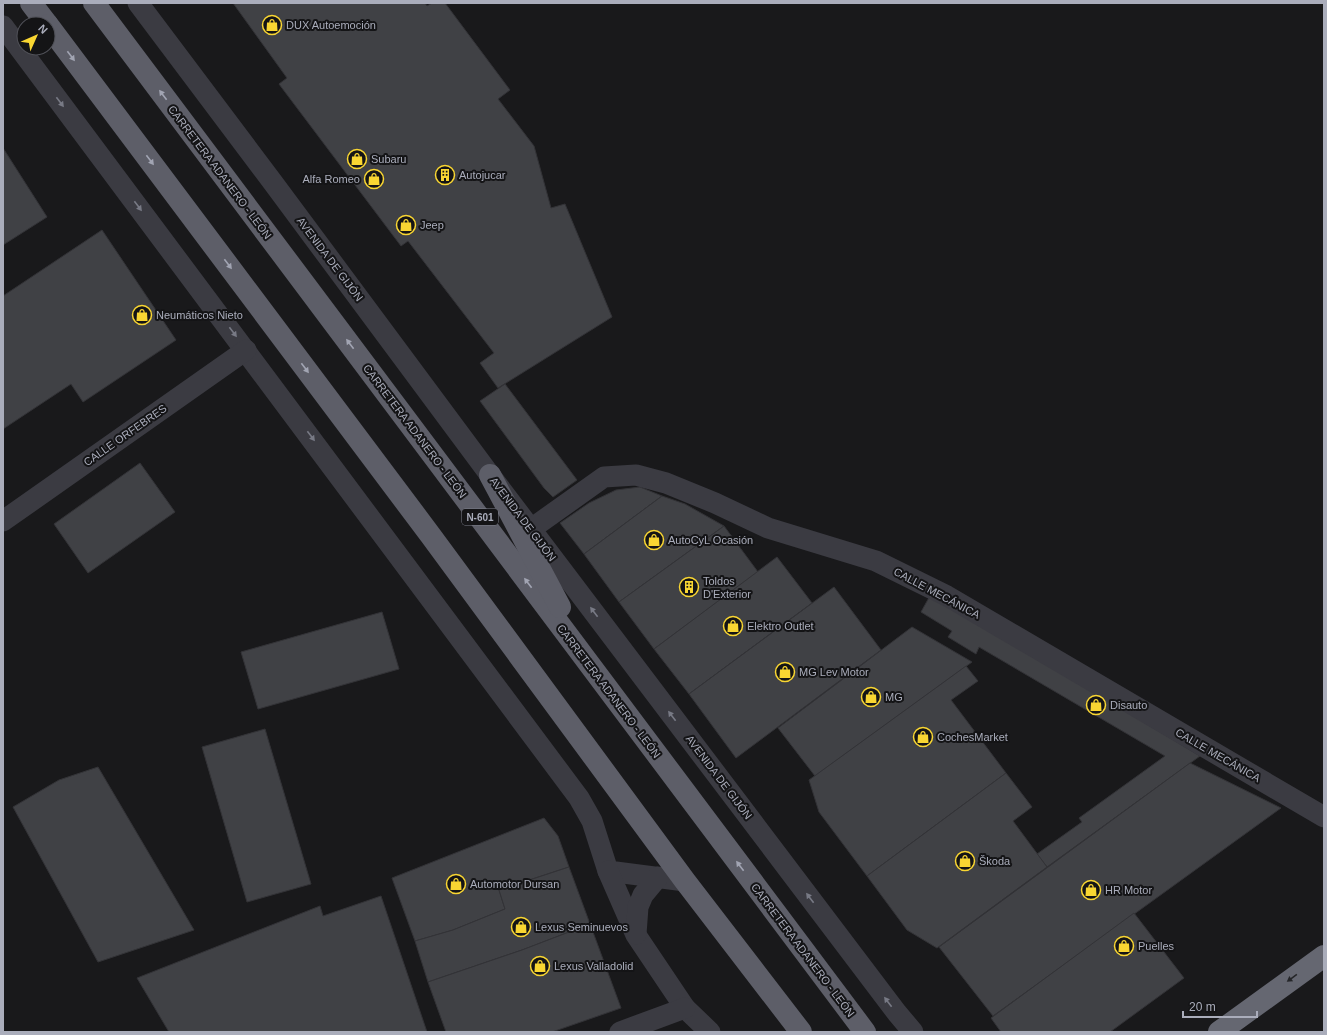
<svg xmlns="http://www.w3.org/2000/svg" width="1327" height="1035" viewBox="0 0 1327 1035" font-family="Arial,sans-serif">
	<rect width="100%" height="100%" fill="#19191b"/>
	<g fill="#404145" stroke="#333337">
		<polygon points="233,3 425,3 427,6 432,3 445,3 510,90 498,99 534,146 551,208 565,204 612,317 498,388 480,363 494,353 408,241 401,246 279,84 287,78"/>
		<polygon points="3,148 47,217 3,245"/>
		<polygon points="102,230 176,340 83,402 71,384 3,429 3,296"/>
		<polygon points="505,384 577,480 553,497 544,488 480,401"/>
		<polygon points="140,463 175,512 88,573 54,524"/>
		<polygon points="640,487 662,496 584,554 560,523 589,503 616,490"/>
		<polygon points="662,496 685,504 724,526 619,602 584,554"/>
		<polygon points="724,526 758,572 654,649 619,602"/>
		<polygon points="777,557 812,603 689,694 654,649"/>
		<polygon points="834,587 881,650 736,758 689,694"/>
		<polygon points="931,594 1200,756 1047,867 1037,854 1082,822 1079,818 1165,756 979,647 976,654 948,637 952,631 921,612"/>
		<polygon points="382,612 399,669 258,709 241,652"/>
		<polygon points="912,627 972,662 815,776 778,728"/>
		<polygon points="966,666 978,681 951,700 1006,773 867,876 819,812 809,780"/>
		<polygon points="265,729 311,884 247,902 202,747"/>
		<polygon points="1190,763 1281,808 993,1016 939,947"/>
		<polygon points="98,767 194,930 98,962 13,807 59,780"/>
		<polygon points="1006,773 1032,807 1013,821 1047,867 937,948 907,930 867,876"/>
		<polygon points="544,818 558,836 569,867 499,890 505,909 453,930 415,941 392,878"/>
		<polygon points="569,867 590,924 522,950 428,982 415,941 453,930 505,909 499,890"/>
		<polygon points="381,896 427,1032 169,1032 137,978 320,906 323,916"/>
		<polygon points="1134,913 1184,978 1110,1032 1001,1032 991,1018"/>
		<polygon points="590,924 621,1008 552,1032 446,1032 428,982 522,950"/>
	</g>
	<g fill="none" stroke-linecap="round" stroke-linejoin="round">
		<g stroke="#3b3b42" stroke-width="21">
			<polyline points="138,3 274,184 490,475 897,1013 913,1032"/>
			<polyline points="3,26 579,798 592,821 608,871 685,881"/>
			<polyline points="3,521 246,350"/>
			<polyline points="531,529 604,477 636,475 666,483 715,503 768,528 876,561 947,596 1324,817"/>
			<polyline points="608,871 636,935 685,1008 710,1032"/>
			<polyline points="636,934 638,907 643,895 658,877"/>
			<polyline points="620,1032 685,1008"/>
		</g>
		<g stroke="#5d5e68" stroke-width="22">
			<polyline points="31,3 47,24"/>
			<polyline points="94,3 865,1032"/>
			<polyline points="48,25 431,536 685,881 801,1032"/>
			<polyline points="490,475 560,607"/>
		</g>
		<polyline stroke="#656771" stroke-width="22" points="1219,1032 1324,956"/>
	</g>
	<defs><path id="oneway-solid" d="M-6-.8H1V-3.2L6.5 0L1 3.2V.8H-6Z"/></defs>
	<g fill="#a2a5b3">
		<use href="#oneway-solid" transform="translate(71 56) rotate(53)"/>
		<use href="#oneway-solid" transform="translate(163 95) rotate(-127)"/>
		<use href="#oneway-solid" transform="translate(150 160) rotate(53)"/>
		<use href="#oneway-solid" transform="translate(228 264) rotate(53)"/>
		<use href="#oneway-solid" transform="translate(350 344) rotate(-127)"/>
		<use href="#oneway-solid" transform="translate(305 368) rotate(53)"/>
		<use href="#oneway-solid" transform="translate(528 583) rotate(-127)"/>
		<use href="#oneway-solid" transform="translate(740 866) rotate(-127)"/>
	</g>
	<g fill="#787a85">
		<use href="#oneway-solid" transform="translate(60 102) rotate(53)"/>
		<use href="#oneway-solid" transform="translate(138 206) rotate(53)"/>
		<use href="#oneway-solid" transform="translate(233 332) rotate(53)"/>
		<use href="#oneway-solid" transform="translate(311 436) rotate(53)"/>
		<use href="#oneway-solid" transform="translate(594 612) rotate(-127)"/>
		<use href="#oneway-solid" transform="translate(672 716) rotate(-127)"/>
		<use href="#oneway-solid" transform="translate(810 898) rotate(-127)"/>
		<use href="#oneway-solid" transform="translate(888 1002) rotate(-127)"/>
	</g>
	<use fill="#242528" href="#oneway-solid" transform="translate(1292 978) rotate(144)"/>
	<defs>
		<symbol id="shop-ring" viewBox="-11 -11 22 22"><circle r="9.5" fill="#141416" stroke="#f9d632" stroke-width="1.5"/><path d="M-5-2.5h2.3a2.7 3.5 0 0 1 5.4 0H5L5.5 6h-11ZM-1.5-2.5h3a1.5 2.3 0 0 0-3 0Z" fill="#f9d632"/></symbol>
		<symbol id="building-ring" viewBox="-11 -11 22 22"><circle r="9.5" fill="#141416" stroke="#f9d632" stroke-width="1.5"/><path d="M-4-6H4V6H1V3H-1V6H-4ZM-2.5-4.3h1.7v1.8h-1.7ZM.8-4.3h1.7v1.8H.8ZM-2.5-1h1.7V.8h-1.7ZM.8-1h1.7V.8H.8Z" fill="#f9d632"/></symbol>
	</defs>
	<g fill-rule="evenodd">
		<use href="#shop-ring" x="261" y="14" width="22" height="22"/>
		<use href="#shop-ring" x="346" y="148" width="22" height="22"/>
		<use href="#building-ring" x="434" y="164" width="22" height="22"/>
		<use href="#shop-ring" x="363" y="168" width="22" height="22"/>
		<use href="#shop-ring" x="395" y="214" width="22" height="22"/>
		<use href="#shop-ring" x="131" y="304" width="22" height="22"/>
		<use href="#shop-ring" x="643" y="529" width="22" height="22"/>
		<use href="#building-ring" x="678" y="576" width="22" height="22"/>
		<use href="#shop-ring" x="722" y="615" width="22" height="22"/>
		<use href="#shop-ring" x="774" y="661" width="22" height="22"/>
		<use href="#shop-ring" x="860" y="686" width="22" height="22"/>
		<use href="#shop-ring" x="1085" y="694" width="22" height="22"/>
		<use href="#shop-ring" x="912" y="726" width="22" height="22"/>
		<use href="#shop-ring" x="954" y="850" width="22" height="22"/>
		<use href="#shop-ring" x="445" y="873" width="22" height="22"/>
		<use href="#shop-ring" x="1080" y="879" width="22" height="22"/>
		<use href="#shop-ring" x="510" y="916" width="22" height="22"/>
		<use href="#shop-ring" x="1113" y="935" width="22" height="22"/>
		<use href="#shop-ring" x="529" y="955" width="22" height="22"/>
	</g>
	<g text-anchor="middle" stroke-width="4" stroke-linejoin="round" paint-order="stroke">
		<rect fill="#141416" stroke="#7d7f8a" stroke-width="1" x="462" y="509" width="36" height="16" rx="3"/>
		<g font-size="10" font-weight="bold" fill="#aaadbb">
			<text x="480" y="521">N-601</text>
		</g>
		<g font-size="11" fill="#aaadbb" stroke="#141416" text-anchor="start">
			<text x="286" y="29">DUX Autoemoción</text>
			<text x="371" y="163">Subaru</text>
			<text x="459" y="179">Autojucar</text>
			<text x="360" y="183" text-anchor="end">Alfa Romeo</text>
			<text x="420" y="229">Jeep</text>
			<text x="156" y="319">Neumáticos Nieto</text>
			<text x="668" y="544">AutoCyL Ocasión</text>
			<text x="703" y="585">Toldos<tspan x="703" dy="13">D'Exterior</tspan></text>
			<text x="747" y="630">Elektro Outlet</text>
			<text x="799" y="676">MG Lev Motor</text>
			<text x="885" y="701">MG</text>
			<text x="1110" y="709">Disauto</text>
			<text x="937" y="741">CochesMarket</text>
			<text x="979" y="865">Škoda</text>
			<text x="470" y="888">Automotor Dursan</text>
			<text x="1105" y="894">HR Motor</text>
			<text x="535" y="931">Lexus Seminuevos</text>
			<text x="1138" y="950">Puelles</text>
			<text x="554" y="970">Lexus Valladolid</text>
		</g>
		<g font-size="11" fill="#aaadbb" stroke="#141416">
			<text transform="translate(220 172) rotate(53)" y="4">CARRETERA ADANERO - LEÓN</text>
			<text transform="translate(330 259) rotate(53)" y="4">AVENIDA DE GIJÓN</text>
			<text transform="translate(415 431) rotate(53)" y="4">CARRETERA ADANERO - LEÓN</text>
			<text transform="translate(125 435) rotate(-35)" y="4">CALLE ORFEBRES</text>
			<text transform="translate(523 519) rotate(53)" y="4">AVENIDA DE GIJÓN</text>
			<text transform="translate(937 593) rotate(28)" y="4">CALLE MECÁNICA</text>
			<text transform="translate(609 691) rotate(53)" y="4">CARRETERA ADANERO - LEÓN</text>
			<text transform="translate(1218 755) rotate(30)" y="4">CALLE MECÁNICA</text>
			<text transform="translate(719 777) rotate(53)" y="4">AVENIDA DE GIJÓN</text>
			<text transform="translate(803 950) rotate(53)" y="4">CARRETERA ADANERO - LEÓN</text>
		</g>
	</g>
	<rect width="1327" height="1035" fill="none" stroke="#aaadbb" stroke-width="8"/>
	<g transform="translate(36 36) rotate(45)"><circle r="19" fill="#141416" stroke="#505158"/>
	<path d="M0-3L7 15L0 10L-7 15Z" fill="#f9d632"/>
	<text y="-6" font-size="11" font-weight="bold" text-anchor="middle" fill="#aaadbb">N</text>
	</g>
	<path d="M1183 1011v6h74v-6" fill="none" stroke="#aaadbb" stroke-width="2"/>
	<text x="1189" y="1011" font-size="12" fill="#aaadbb" stroke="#141416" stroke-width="3" paint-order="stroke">20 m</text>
</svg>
